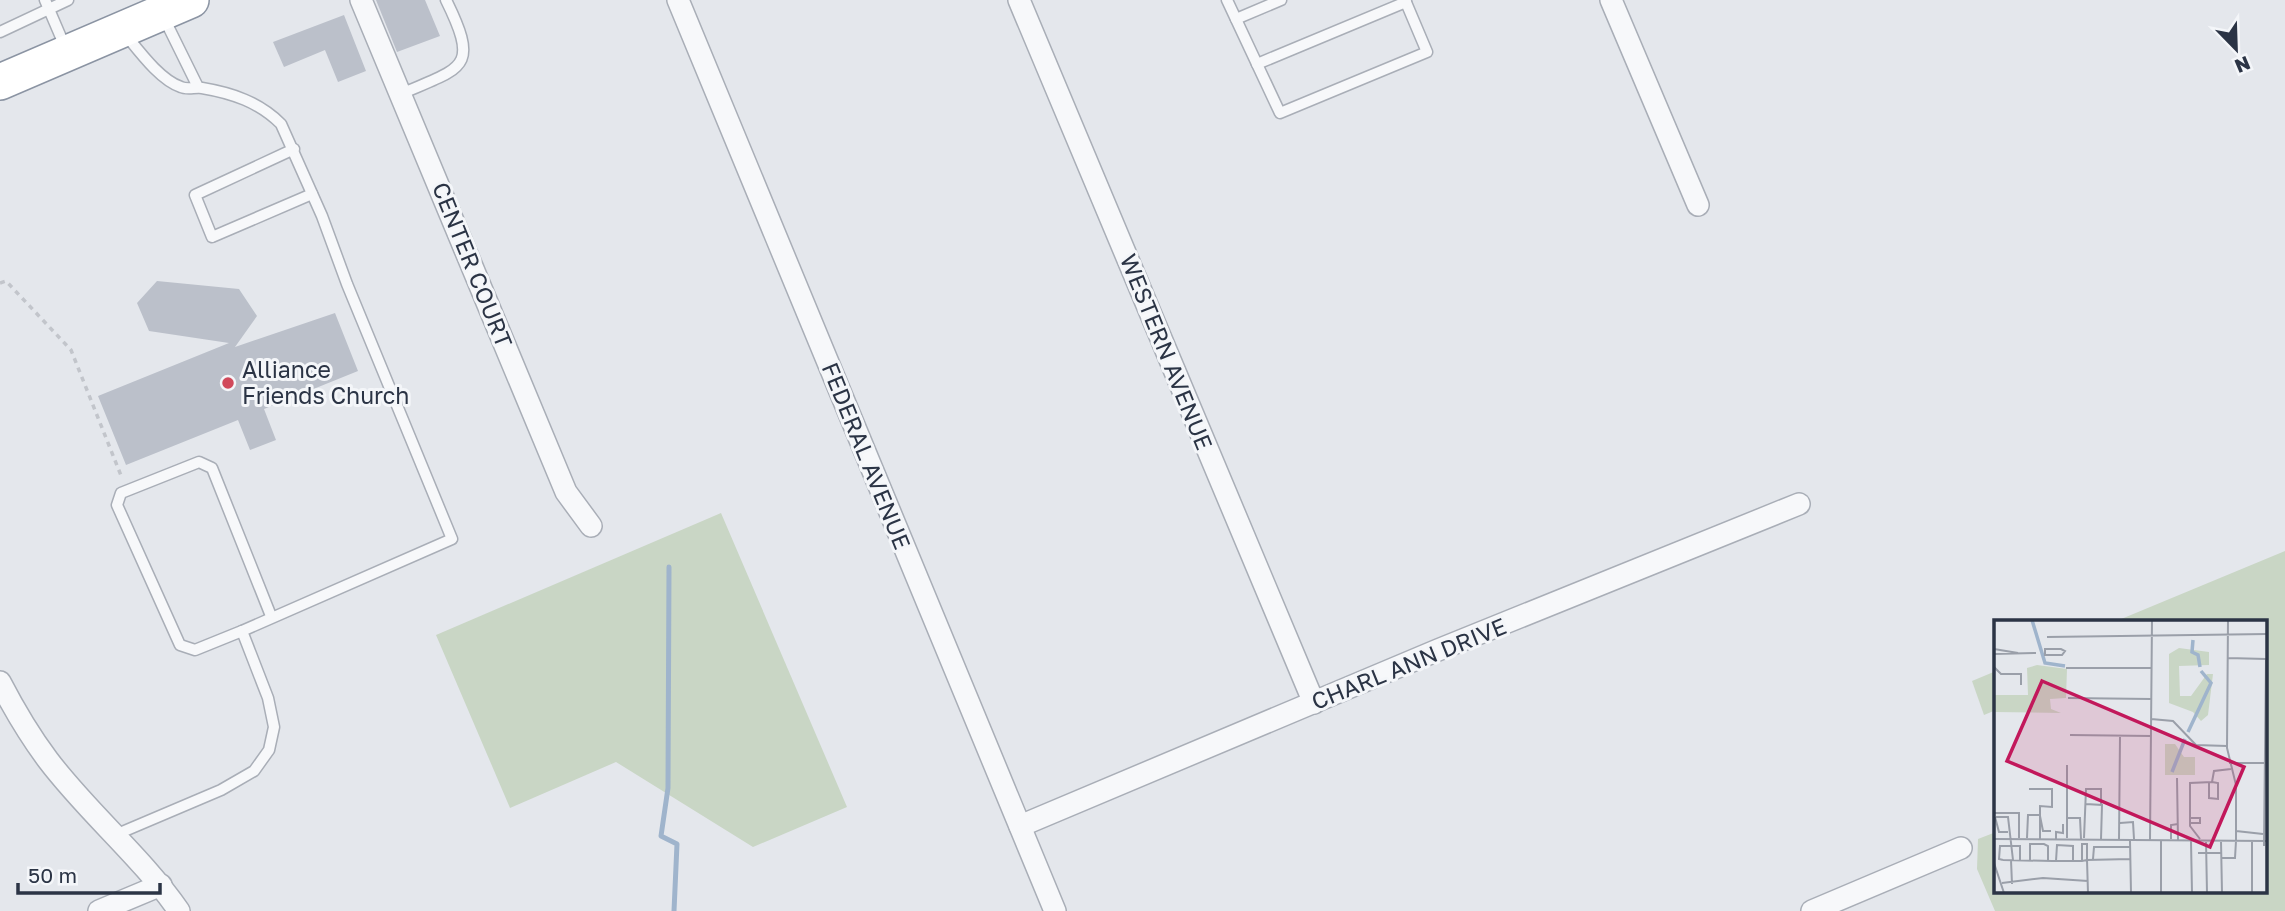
<svg xmlns="http://www.w3.org/2000/svg" width="2285" height="911" viewBox="0 0 2285 911" font-family="'Golos Text',sans-serif">
	<rect width="100%" height="100%" fill="#e4e7ec"/>
	<g fill="#c9d6c5">
		<polygon points="721,513 847,807 753,847 616,762 510,808 436,635"/>
		<polygon points="2285,551 2285,911 1995,911 1977,869 1978,839 1996,832 1996,892 2266,892 2266,622 2114,622"/>
		<polygon points="1996,671 1996,710 1984,715 1972,681"/>
	</g>
	<g fill="none" stroke-linecap="round" stroke-linejoin="round">
		<polyline stroke="#9fb4cc" stroke-width="5" points="669,567 668,788 661,836 677,844 674,911"/>
	</g>
	<g fill="#bbc0ca">
		<polygon points="376,0 425,0 440,36 397,52"/>
		<polygon points="344,15 366,71 338,82 325,50 284,67 273,42"/>
		<polygon points="157,281 239,289 257,316 235,347 335,313 358,371 264,409 276,440 250,450 238,420 126,465 98,396 229,343 149,331 137,303"/>
	</g>
	<g fill="none" stroke-linecap="round" stroke-linejoin="round">
		<defs>
			<g id="service">
				<polyline points="45,0 66,49"/>
				<polyline points="1227,0 1280,113 1427,52 1405,0"/>
				<polyline points="164,18 198,87"/>
				<polyline points="1236,19 1281,0"/>
				<polyline points="0,32 68,0"/>
				<polyline points="1257,64 1406,2"/>
				<path d="M401 94C463 67 480 69 446 0"/>
				<polyline points="294,149 195,195 212,237 312,194"/>
				<polyline points="242,631 195,650 180,645 117,505 121,493 199,462 212,468 271,616"/>
				<path d="M115 835 221 790 254 771 269 750 274 727 268 698 242 631 452 539 347 284 322 216 281 124C259 102 232 93 202 88 195 87 187 90 181 87 160 80 139 51 125 34"/>
			</g>
			<g id="minor">
				<polyline points="361,0 566,492 591,526"/>
				<polyline points="678,0 1055,911"/>
				<polyline points="1019,0 1314,703"/>
				<polyline points="1611,0 1698,205"/>
				<path d="M0 682C14 709 30 736 48 760 88 813 141 856 179 911"/>
				<polyline points="1020,826 1438,650 1799,504"/>
				<polyline points="99,911 161,885"/>
				<polyline points="1812,911 1961,848"/>
			</g>
			<polyline id="trunk" points="0,82 191,0"/>
		</defs>
		<use href="#service" stroke="#a9aeb7" stroke-width="13"/>
		<use href="#minor" stroke="#a9aeb7" stroke-width="24"/>
		<use href="#trunk" stroke="#8b94a3" stroke-width="38"/>
		<polyline stroke="#c2c5cb" stroke-width="3.5" stroke-dasharray="5 5" stroke-linecap="butt" points="0,283 6,281 71,350 122,478"/>
		<use href="#service" stroke="#f7f8fa" stroke-width="10"/>
		<use href="#minor" stroke="#f7f8fa" stroke-width="21"/>
		<use href="#trunk" stroke="#fff" stroke-width="35"/>
	</g>
	<circle fill="#d1495b" stroke="#f4f6f9" stroke-width="2.5" cx="228" cy="383" r="7"/>
	<g text-anchor="middle" stroke-width="6" stroke-linejoin="round" paint-order="stroke">
		<g font-size="23" fill="#2b3445" stroke="#f4f6f9">
			<text transform="translate(472 265) rotate(68)" y="8">CENTER COURT</text>
			<text transform="translate(1166 352) rotate(68)" y="8">WESTERN AVENUE</text>
			<text transform="translate(866 456) rotate(68)" y="8">FEDERAL AVENUE</text>
			<text transform="translate(1409 664) rotate(-22)" y="8">CHARL ANN DRIVE</text>
		</g>
		<g font-size="23" fill="#2b3445" stroke="#f4f6f9" text-anchor="start">
			<text x="242" y="378">Alliance<tspan x="242" dy="26">Friends Church</tspan></text>
		</g>
	</g>
	<g transform="translate(1994 620)">
		<rect width="273" height="273" fill="#e4e7ec"/>
		<path d="M185 28 215 32V45L185 46 186 76H197L213 54H219L214 95 207 101 199 92 175 83V34ZM43 45 73 49 72 78 56 79 57 89 67 93 0 92V75H34L33 48ZM171 124H181L190 137H201V155H171Z" fill="#c9d6c5"/>
		<path fill="none" stroke="#9fb4cc" stroke-width="3.5" d="M38 0 51 43 71 46M199 20 198 32 204 35 206 47M194 112 217 63 207 51M178 152 191 119"/>
		<path fill="none" stroke="#9a9fa9" stroke-width="2" d="M234 0 233 128 242 165V220M53 17 273 14M0 29 24 33M51 29H67L71 31 68 35H51ZM0 34 42 33M234 38 272 39M0 47 7 54H27V65M72 48H157M74 78 157 79M157 99 179 101 202 125 233 126M76 115 157 116M235 143H272M183 158 184 220M215 163V178L224 179V163L218 162M35 169H58V187L46 186V219M92 184 108 185 107 219M0 193H25V218M46 196 49 211H57M1 197 5 212H14M2 197H14L19 240M73 198H86L87 219M126 203 139 202 140 219M196 203H206V198H196M242 211 269 214M33 218 34 195H46M73 218V145M90 218 92 169H107V184M0 219 273 221M62 219V212L69 213V204M177 219V205L184 204M206 219 196 206V163L218 162 220 151 237 149M125 220 126 116M156 220 158 0M136 221 137 273M167 221V273M197 221 198 273M212 221 213 273M227 221 228 273M258 221V273M270 226 272 39M204 233H227M227 238H241L242 221M99 239 100 227H136M9 240 58 241H88L93 240V224H88V241M9 240 5 239 6 226H26V240M17 240 18 264M36 240V224H50L54 226V241M62 241 63 225 79 226V241M0 243 10 273M8 263 49 258 94 261M94 273 93 240 136 239"/>
		<path fill="#c2185b" fill-opacity="0.15" stroke="#c2185b" stroke-width="3.5" d="M48 61 250 147 216 227 13 141Z"/>
		<rect width="273" height="273" fill="none" stroke="#2b3445" stroke-width="3.5"/>
	</g>
	<g transform="translate(2236 49) rotate(157)" stroke="#f4f6f9" stroke-width="5" paint-order="stroke">
	<path d="M0-5L12 26L0 18L-12 26Z" fill="#2b3445"/>
	<text y="-10" font-size="19" font-weight="bold" text-anchor="middle" fill="#2b3445">N</text>
	</g>
	<path d="M18 883v10h142v-10" fill="none" stroke="#2b3445" stroke-width="3.5"/>
	<text x="28" y="883" font-size="21" fill="#2b3445" stroke="#f4f6f9" stroke-width="5" paint-order="stroke">50 m</text>
</svg>
